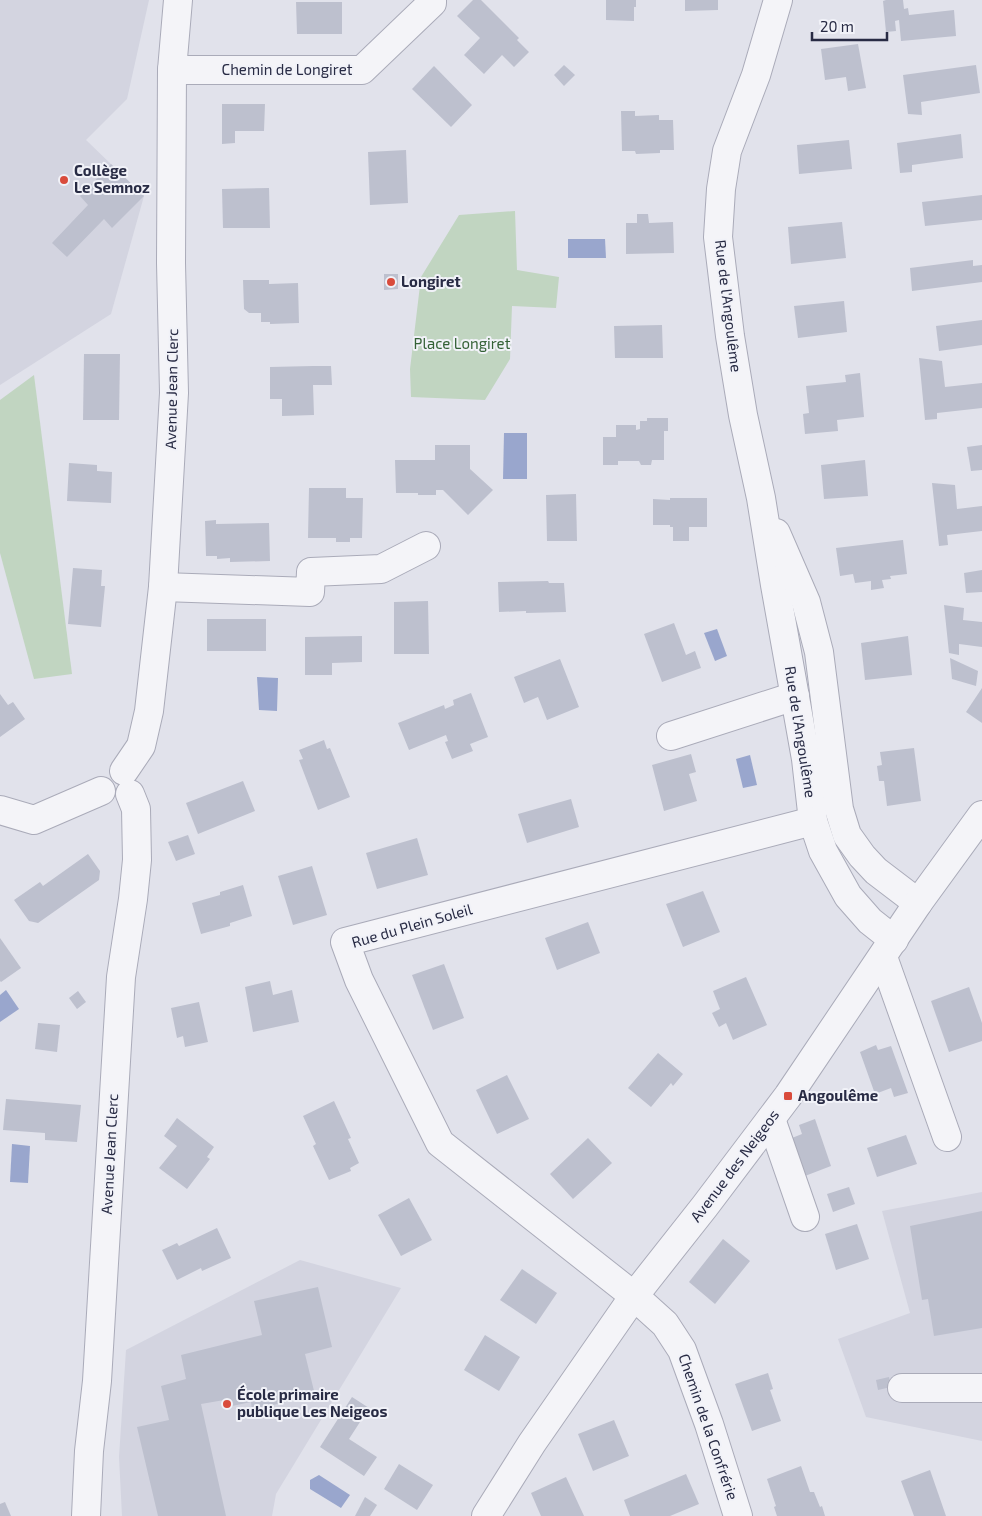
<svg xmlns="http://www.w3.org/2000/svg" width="982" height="1516" viewBox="0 0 982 1516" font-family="'Exo 2',sans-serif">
	<rect width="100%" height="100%" fill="#e1e2eb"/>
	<g fill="#d3d4e0">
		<polygon points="0,0 149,0 127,99 86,140 144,196 111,314 0,385"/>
		<polygon points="982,1192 982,1441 866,1417 838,1339 910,1313 882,1211"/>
		<polygon points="300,1260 401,1288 276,1494 272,1516 122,1516 119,1457 126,1350"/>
	</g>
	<g fill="#c1d5c1">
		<polygon points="515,211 517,270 559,277 556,308 512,306 510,359 485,400 411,397 410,369 421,277 459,215"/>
		<polygon points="34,375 72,674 34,679 0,553 0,400"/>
	</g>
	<g fill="#99a6cd">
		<polygon points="568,239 605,239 606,258 568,258"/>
		<polygon points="504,433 527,433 527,479 503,479"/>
		<polygon points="717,629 727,656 715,661 704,633"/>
		<polygon points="257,677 278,678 277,711 259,710"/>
		<polygon points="750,755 757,785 743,788 736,759"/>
		<polygon points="6,990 19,1009 0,1022 0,995"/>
		<polygon points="12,1144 30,1146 28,1183 10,1182"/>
		<polygon points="319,1475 350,1495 341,1508 310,1489 310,1480"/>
	</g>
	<g fill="#bdc0ce">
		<polygon points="473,0 481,0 519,38 517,40 529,52 514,67 502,55 484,74 464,55 480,38 457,16"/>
		<polygon points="606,0 636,0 636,7 634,7 634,21 606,20"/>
		<polygon points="685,0 718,0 718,10 685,11"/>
		<polygon points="886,0 903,0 904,9 908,8 909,15 954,10 956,36 901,41 899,20 895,21 896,31 886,32 883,1"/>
		<polygon points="296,2 342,2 342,34 297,34"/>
		<polygon points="858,44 866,88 848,91 846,77 825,80 821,49"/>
		<polygon points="564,65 575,75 564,86 554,75"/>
		<polygon points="976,65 980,93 921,102 922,115 908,114 903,75"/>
		<polygon points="434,66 472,105 451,127 412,89"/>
		<polygon points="222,104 265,104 264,131 235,131 235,143 222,144"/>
		<polygon points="621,111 635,111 635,116 659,115 659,120 673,120 674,150 660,150 660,153 636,154 635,151 622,151"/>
		<polygon points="961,134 963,158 912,165 912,172 900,173 897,143"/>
		<polygon points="849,140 852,169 799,174 797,145"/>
		<polygon points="406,150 408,203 370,205 368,152"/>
		<polygon points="111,164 144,196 112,228 104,219 67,257 52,243 88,205 80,196"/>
		<polygon points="269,188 270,228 223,228 222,189"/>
		<polygon points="982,195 982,220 925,226 922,202"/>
		<polygon points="637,214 648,214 649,223 673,222 674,253 626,254 626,223 637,223"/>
		<polygon points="842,222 846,258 791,264 788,227"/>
		<polygon points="973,260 973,266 982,265 982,282 912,291 910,268"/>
		<polygon points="384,274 398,274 398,289 384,290"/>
		<polygon points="243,280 269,280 269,284 298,283 299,323 270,324 270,322 261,322 261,313 249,313 244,309"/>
		<polygon points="844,301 847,332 798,338 794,306"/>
		<polygon points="982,320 982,345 939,351 936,326"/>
		<polygon points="662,325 663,358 615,358 614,326"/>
		<polygon points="84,354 120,354 119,420 83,420"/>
		<polygon points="919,358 942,361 945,387 982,383 982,408 937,413 937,419 925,420"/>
		<polygon points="313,366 331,366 332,385 313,385 314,415 282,416 282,399 270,399 270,367"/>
		<polygon points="860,373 864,417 837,420 838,431 805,434 803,414 809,413 806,386 846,382 845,375"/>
		<polygon points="647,418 668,418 668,431 664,431 664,460 652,460 651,465 641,465 639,461 618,461 618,465 603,465 603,437 616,437 616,425 636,425 636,430 640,429 640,421 647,421"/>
		<polygon points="435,445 470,445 470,469 493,490 468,515 443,490 436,490 436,495 418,495 418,493 396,493 395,460 435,460"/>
		<polygon points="982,445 982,470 971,471 967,447"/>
		<polygon points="865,460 868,496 824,499 821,465"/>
		<polygon points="69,463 97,465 97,471 112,472 111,503 67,501"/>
		<polygon points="932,483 955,485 957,509 982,506 982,531 947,535 948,545 939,546"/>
		<polygon points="309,488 346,488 346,498 363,498 362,538 350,538 350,542 336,542 336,538 308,538"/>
		<polygon points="576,494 577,541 547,541 546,495"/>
		<polygon points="670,498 707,498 707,527 689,527 689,541 673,541 673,527 670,527 670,525 653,525 653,499 670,500"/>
		<polygon points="216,520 216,524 269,523 270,561 230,562 230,558 217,559 217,556 206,556 205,521"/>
		<polygon points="903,540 907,574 890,576 891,579 882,580 884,588 871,590 871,581 855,583 853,574 840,576 836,548"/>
		<polygon points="73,568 102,570 101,586 105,586 101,627 68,624"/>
		<polygon points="982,570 982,592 966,593 964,573"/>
		<polygon points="548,581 549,583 564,583 566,612 526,613 526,611 499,612 498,582"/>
		<polygon points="428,601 429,654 394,654 394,602"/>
		<polygon points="944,605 964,608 963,620 982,622 982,647 959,644 959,655 949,653"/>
		<rect x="207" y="619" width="59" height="32"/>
		<polygon points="674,623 686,655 695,651 701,668 662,682 644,634"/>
		<polygon points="362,636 362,662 332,663 332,675 305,675 305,637"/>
		<polygon points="908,636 912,675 865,680 861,643"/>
		<polygon points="950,658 978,671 976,686 952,679"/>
		<polygon points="560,659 579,707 547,720 538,697 524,703 514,677"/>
		<polygon points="982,688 982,723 966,712"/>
		<polygon points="471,693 488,737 470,744 473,751 452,759 445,742 448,741 446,735 409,750 398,723 444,705 445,709 454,705 453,700"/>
		<polygon points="0,694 8,705 13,702 25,719 0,737"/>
		<polygon points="324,740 327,749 330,748 350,797 318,810 299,760 303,759 299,750"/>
		<polygon points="914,748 921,801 887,806 884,781 879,781 877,766 882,765 880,752"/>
		<polygon points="691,754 696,772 689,774 697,801 664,811 652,765"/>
		<polygon points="243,781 255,811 198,834 186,803"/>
		<polygon points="571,799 579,827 527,843 518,814"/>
		<polygon points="188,835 195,854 176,861 168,842"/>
		<polygon points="417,838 428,875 377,889 366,853"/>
		<polygon points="88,854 100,871 99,880 38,923 29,921 14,900 40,882 43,886"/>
		<polygon points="312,866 327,915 293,925 278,876"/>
		<polygon points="243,885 252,916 230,923 230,926 201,934 192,903 220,895 220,892"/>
		<polygon points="703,891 720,932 683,947 666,904"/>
		<polygon points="588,922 600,953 557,970 545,938"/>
		<polygon points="0,938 21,968 1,982 0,981"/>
		<polygon points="444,964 464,1018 433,1030 412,975"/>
		<polygon points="746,977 767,1025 733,1040 726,1023 719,1027 712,1013 720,1009 713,991"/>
		<polygon points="270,981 273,995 292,990 299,1022 253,1032 245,987"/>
		<polygon points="969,987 982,1023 982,1041 949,1052 931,1001"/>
		<polygon points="78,991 86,1002 77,1009 69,998"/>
		<polygon points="199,1002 208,1042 185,1047 183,1036 177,1038 171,1008"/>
		<polygon points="38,1023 60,1025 57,1052 35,1049"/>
		<polygon points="876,1045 878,1050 891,1046 908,1093 894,1097 891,1088 875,1094 860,1052"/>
		<polygon points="658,1053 683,1074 673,1086 671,1083 651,1107 628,1088"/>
		<polygon points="507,1075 529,1119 497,1134 476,1090"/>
		<polygon points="6,1099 81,1105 77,1142 45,1140 45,1133 3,1130"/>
		<polygon points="334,1101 351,1138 348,1139 359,1163 350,1168 351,1171 329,1180 313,1146 316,1144 303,1116"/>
		<polygon points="177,1118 214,1147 207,1157 210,1159 187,1189 159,1168 177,1146 164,1136"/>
		<polygon points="815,1119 831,1166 805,1176 792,1138 802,1134 799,1125"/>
		<polygon points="906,1135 917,1164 877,1177 867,1148"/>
		<polygon points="588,1138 612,1163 573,1199 550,1174"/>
		<polygon points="849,1187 855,1204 833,1212 827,1194"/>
		<polygon points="409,1198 432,1240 401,1256 378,1215"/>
		<polygon points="982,1211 982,1328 934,1336 928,1299 922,1300 910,1226"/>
		<polygon points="857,1224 869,1259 836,1270 825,1234"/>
		<polygon points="217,1228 231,1258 202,1271 201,1268 177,1280 162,1250 177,1243 179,1246"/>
		<polygon points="723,1239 750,1261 715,1304 689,1282"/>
		<polygon points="522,1269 557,1293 536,1324 500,1300"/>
		<polygon points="318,1287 332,1347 305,1354 315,1395 252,1410 251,1402 232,1406 230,1399 201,1404 226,1516 158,1516 137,1427 169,1420 161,1386 186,1379 181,1355 262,1335 254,1301"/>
		<polygon points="485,1335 520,1357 499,1391 464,1370"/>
		<polygon points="768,1373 773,1389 770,1390 781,1421 752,1431 735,1384"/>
		<polygon points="889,1377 891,1387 878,1390 876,1380"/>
		<polygon points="352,1397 369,1408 349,1439 377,1457 364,1476 320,1447"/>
		<polygon points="614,1420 629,1456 593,1471 578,1434"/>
		<polygon points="399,1464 433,1485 417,1510 384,1489"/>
		<polygon points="801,1466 810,1492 814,1492 820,1507 822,1506 825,1516 777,1516 774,1507 776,1506 767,1479"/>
		<polygon points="930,1470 946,1516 914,1516 901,1481"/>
		<polygon points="686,1474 699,1504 670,1516 630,1516 624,1500"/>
		<polygon points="566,1477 584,1516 541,1516 531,1493"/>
		<polygon points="365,1497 377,1505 370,1516 355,1516"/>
		<polygon points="5,1502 11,1516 0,1516 0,1504"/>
	</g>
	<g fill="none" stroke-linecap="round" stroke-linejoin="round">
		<defs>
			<g id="minor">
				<polyline points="778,0 756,75 727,151 721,189 718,237 730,336 743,415 761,498 775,585 806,759 813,821 823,851 848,896 870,921 894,940"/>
				<polyline points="172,70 362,70 432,3 432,0"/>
				<polyline points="776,533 806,602 819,652 839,809 847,835 862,856 876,871 918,903"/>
				<polyline points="163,587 310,592 311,572 381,569 426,546"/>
				<polyline points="671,736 795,696"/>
				<polyline points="124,771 141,746 149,711 163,587 174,393 171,263 172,70 178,0"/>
				<polyline points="0,810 34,820 101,791"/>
				<polyline points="883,957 947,1137"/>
				<polyline points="771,1119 805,1217"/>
				<polyline points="902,1388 982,1388"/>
				<polyline points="86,1516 89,1451 97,1381 121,977 133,899 137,860 136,809 130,794"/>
				<polyline points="486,1516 532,1443 634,1296 705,1206 788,1096 918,903 982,815"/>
				<polyline points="738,1516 709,1424 682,1350 665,1324 634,1296 440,1143 359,980 345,942 813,821"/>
			</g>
		</defs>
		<use href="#minor" stroke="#aaabb9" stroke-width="30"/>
		<use href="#minor" stroke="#f4f4f8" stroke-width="28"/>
	</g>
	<g fill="#d94b3c" stroke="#f1f2f8" stroke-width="2">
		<circle cx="64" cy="180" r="5"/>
		<circle cx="391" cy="282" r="5"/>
		<rect x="783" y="1091" width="10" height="10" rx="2.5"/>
		<circle cx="227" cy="1404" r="5"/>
	</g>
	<g text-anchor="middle" stroke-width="4" stroke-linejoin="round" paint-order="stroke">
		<g font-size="15" fill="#282b44" stroke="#f1f2f8">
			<text x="287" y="75">Chemin de Longiret</text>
			<text transform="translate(728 306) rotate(83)" y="5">Rue de l'Angoulême</text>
			<text transform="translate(172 389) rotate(-89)" y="5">Avenue Jean Clerc</text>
			<text transform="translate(800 732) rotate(81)" y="5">Rue de l'Angoulême</text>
			<text transform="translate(412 926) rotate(-16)" y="5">Rue du Plein Soleil</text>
			<text transform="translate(110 1154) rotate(-87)" y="5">Avenue Jean Clerc</text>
			<text transform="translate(735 1166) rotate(-53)" y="5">Avenue des Neigeos</text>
			<text transform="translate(708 1427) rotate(71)" y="5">Chemin de la Confrérie</text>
		</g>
		<g font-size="15" font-weight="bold" fill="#282b44" stroke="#f1f2f8" text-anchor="start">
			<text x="74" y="176">Collège<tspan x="74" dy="17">Le Semnoz</tspan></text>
			<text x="401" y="287">Longiret</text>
			<text x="798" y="1101">Angoulême</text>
			<text x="237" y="1400">École primaire<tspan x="237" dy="17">publique Les Neigeos</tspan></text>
		</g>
		<g font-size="15" fill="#346136" stroke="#f1f2f8">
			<text x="462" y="349">Place Longiret</text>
		</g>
	</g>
	<path d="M812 32v8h75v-8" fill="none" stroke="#282b44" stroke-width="2.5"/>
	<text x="820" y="32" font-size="15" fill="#282b44" stroke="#f1f2f8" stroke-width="4" paint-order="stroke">20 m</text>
</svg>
